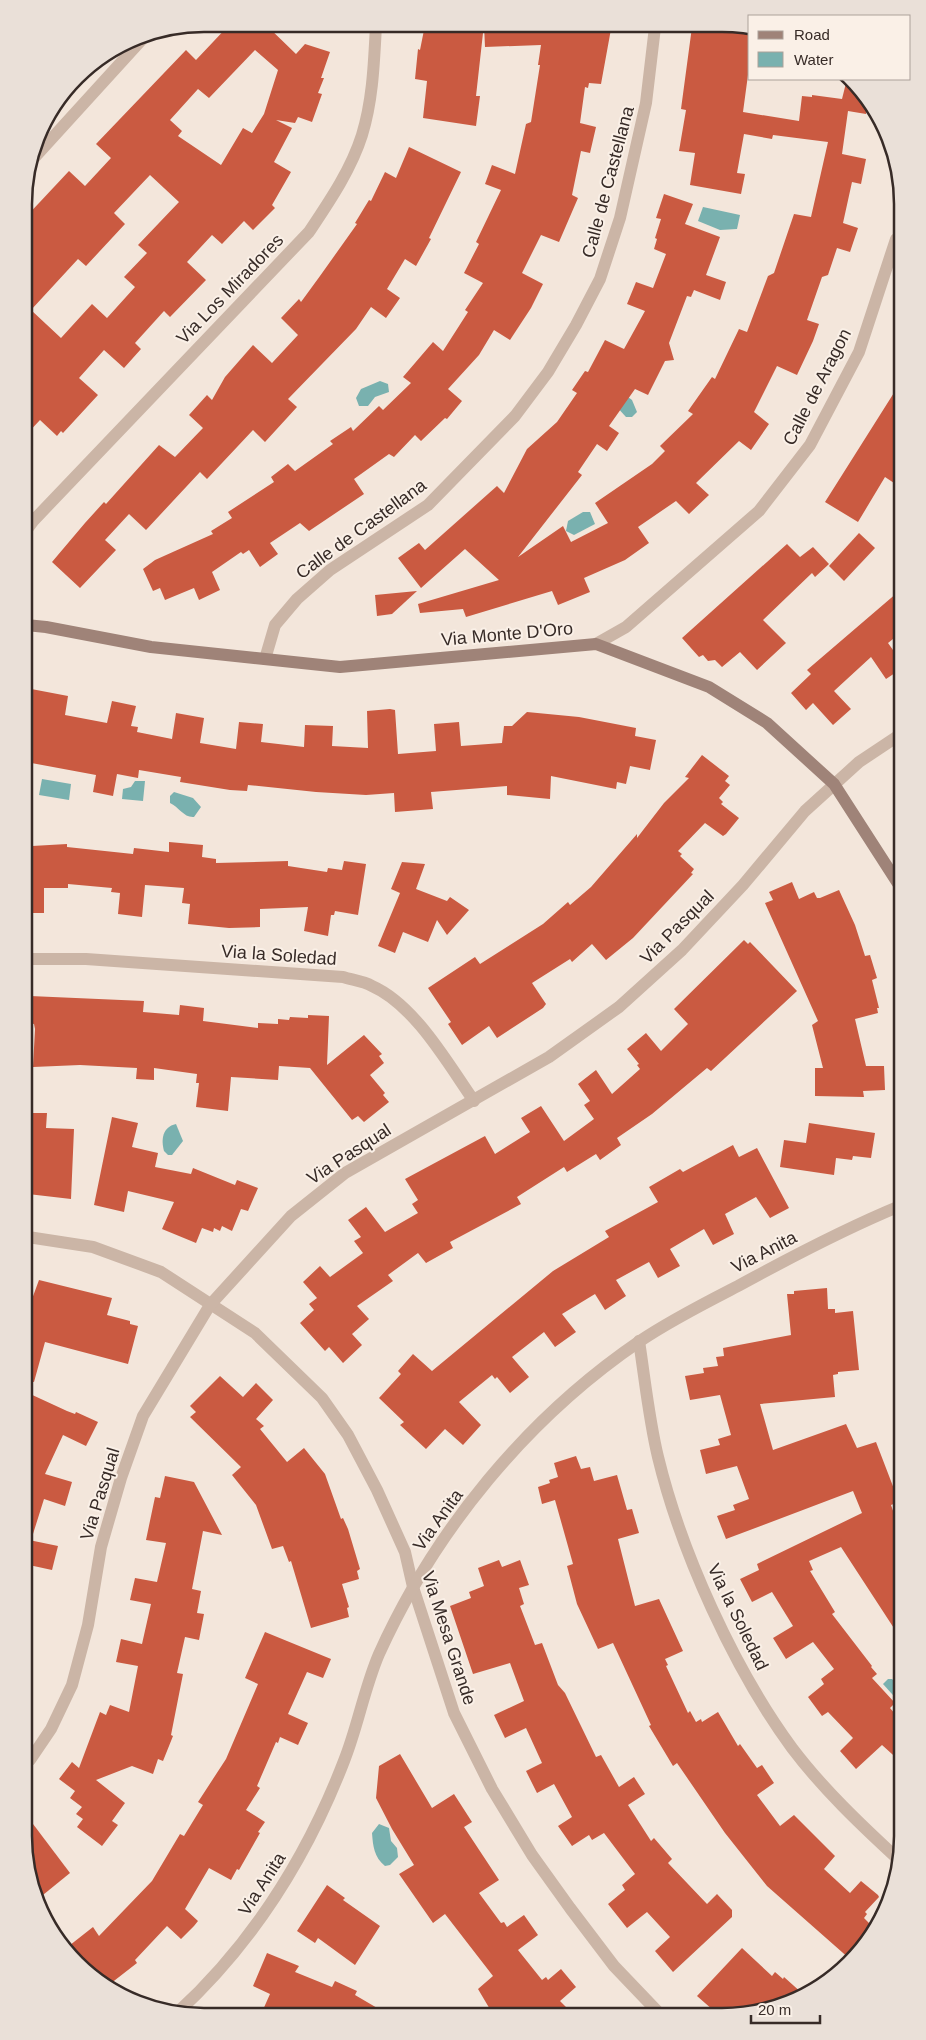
<svg xmlns="http://www.w3.org/2000/svg" width="926" height="2040" viewBox="0 0 926 2040" font-family="Helvetica,sans-serif">
	<rect width="100%" height="100%" fill="#f3e6db"/>
	<g fill="#79b1af">
		<polygon points="703,207 740,215 737,229 720,230 698,221"/>
		<polygon points="380,381 388,384 389,392 375,397 368,406 359,406 356,398 361,389"/>
		<polygon points="624,394 632,400 637,412 632,417 626,417 616,406"/>
		<polygon points="583,512 590,512 595,524 574,535 566,531 568,521"/>
		<polygon points="42,779 71,784 69,800 39,795"/>
		<polygon points="135,781 145,781 143,801 122,799 123,789 131,787"/>
		<path d="M174 792 193 798 201 807 194 817C184 818 179 807 170 803V796Z"/>
		<path d="M176 1124 183 1141 172 1155H168L164 1151C161 1140 162 1127 176 1124Z"/>
		<polygon points="888,1679 892,1679 901,1687 901,1704 883,1684"/>
		<path d="M379 1824 389 1828 391 1841 397 1848 398 1857 390 1865 385 1866C374 1857 373 1846 372 1833Z"/>
	</g>
	<g fill="#ca5a41" fill-rule="evenodd">
		<path d="M230 24H265L296 54 305 44 330 52 321 78H324L318 93 322 94 312 122 298 117 295 123 276 120 292 128 274 162 291 172 272 205 275 208 253 230 244 221 222 244 212 235 187 262 206 280 170 317 164 311 135 343 141 349 124 368 104 350 79 378 98 395 63 433 61 431 57 436 40 420 25 436 24 219 69 171 85 186 111 158 96 144 186 50 196 60ZM255 50 278 70 264 114 252 133 243 128 221 165 178 136 182 131 170 120 198 89 209 98ZM150 175 179 202 138 245 147 253 124 277 135 287 107 318 92 304 61 338 31 310 78 259 86 266 125 224 114 213Z"/>
		<polygon points="425,25 446,25 445,29 483,33 476,96 480,96 476,126 423,118 427,81 415,79 418,49 420,50"/>
		<polygon points="484,25 583,26 611,29 601,84 589,83 588,88 585,87 580,123 596,127 590,153 581,151 572,195 578,198 559,242 541,235 522,273 543,284 531,308 510,340 494,330 479,355 448,389 462,401 447,419 445,418 421,441 415,435 394,457 389,454 354,479 364,494 309,531 300,523 270,543 278,554 260,567 249,550 243,554 241,552 212,572 220,590 199,600 194,588 165,600 160,588 153,591 143,569 155,560 213,534 211,531 232,518 228,512 274,482 271,477 288,464 295,471 333,444 330,441 351,427 353,431 379,406 383,410 411,383 403,377 433,342 443,351 468,312 465,310 483,283 464,273 479,244 476,242 501,190 485,184 492,165 515,174 526,124 531,122 540,65 538,65 541,45 485,47"/>
		<polygon points="692,27 750,27 750,60 743,112 799,121 802,96 812,97 812,95 842,99 847,79 868,100 866,114 848,111 842,154 866,159 861,184 852,182 843,223 858,228 850,252 837,248 828,275 822,277 807,320 819,324 813,341 797,375 777,366 754,412 769,424 751,450 739,441 696,483 709,495 689,514 676,501 638,527 649,543 625,560 584,578 590,592 558,605 552,591 466,617 463,609 420,613 418,604 499,580 465,549 421,588 398,558 419,543 425,550 497,486 504,493 527,449 557,422 577,393 572,390 585,371 588,372 605,340 624,349 645,311 627,304 636,282 653,288 666,254 654,249 657,239 655,238 661,219 656,218 664,194 693,204 685,224 720,237 706,275 726,282 720,300 694,290 691,297 687,296 669,343 674,360 665,361 648,395 635,389 609,426 619,433 607,451 597,444 578,472 582,475 518,557 563,526 571,542 608,523 595,503 652,464 665,451 660,446 693,414 688,411 712,377 715,379 739,329 747,332 768,276 774,273 794,214 811,217 828,142 773,135 772,139 744,134 737,173 745,174 741,194 690,185 695,153 679,151 686,110 681,109"/>
		<polygon points="409,147 461,172 429,238 431,239 416,266 405,259 387,289 400,298 386,318 371,307 356,329 288,399 297,407 265,442 253,430 207,479 200,472 146,530 129,514 105,540 116,550 80,588 52,562 85,523 104,502 106,504 159,445 175,457 203,428 189,415 207,395 212,400 225,377 253,345 272,363 298,335 281,318 299,299 301,302 320,276 357,224 355,223 369,200 371,201 385,172 396,178"/>
		<polygon points="897,388 897,485 885,477 858,522 825,502"/>
		<polygon points="859,533 875,548 844,581 829,566"/>
		<polygon points="787,544 800,557 813,547 829,564 815,577 812,573 763,620 786,643 757,670 740,652 722,667 715,660 708,661 703,655 699,657 682,638"/>
		<polygon points="417,591 392,614 377,616 375,595"/>
		<polygon points="898,592 898,635 888,643 898,657 898,671 886,679 871,657 834,691 851,709 833,725 813,703 806,710 791,693 811,674 807,670"/>
		<polygon points="26,688 68,696 65,715 107,723 112,701 136,706 131,726 138,727 137,732 172,739 176,713 204,718 200,743 236,749 239,722 263,724 261,742 304,747 305,725 333,726 332,746 368,748 367,711 390,709 395,710 398,754 436,751 434,724 459,722 461,746 502,743 504,726 512,726 527,712 579,717 636,728 635,736 656,740 650,770 630,766 626,784 617,782 616,789 551,776 550,799 507,795 507,786 431,792 433,809 395,812 394,793 366,795 316,792 248,785 247,791 230,790 180,782 181,777 139,770 138,778 117,774 113,796 93,792 96,775 26,762"/>
		<polygon points="702,755 729,776 725,781 730,785 719,798 723,802 721,804 739,818 726,834 723,836 705,823 678,851 682,854 680,856 694,869 691,873 693,874 633,938 606,960 592,944 572,962 570,959 532,983 546,1004 543,1008 497,1038 489,1026 462,1045 448,1024 451,1022 428,988 475,957 480,964 543,924 568,902 570,905 591,887 637,834 637,838 664,803 689,778 685,777"/>
		<polygon points="169,842 203,845 202,857 216,859 216,863 288,861 288,866 327,872 328,868 342,870 344,861 366,864 358,915 335,911 334,915 331,915 328,936 304,931 308,907 260,909 260,927 229,928 188,924 190,904 182,903 184,888 145,885 142,917 118,914 120,893 111,892 112,888 68,884 68,888 44,888 44,913 27,913 26,854 33,854 32,846 67,844 67,847 133,854 134,848 169,852"/>
		<polygon points="402,862 425,864 416,889 447,901 450,897 469,910 447,935 437,920 428,942 403,932 395,953 378,946 400,893 391,889"/>
		<polygon points="792,882 799,899 814,892 817,898 820,898 839,890 855,925 865,956 870,955 877,978 872,980 879,1008 877,1008 878,1013 855,1019 866,1066 884,1066 885,1090 863,1091 864,1097 815,1096 815,1068 823,1068 812,1025 818,1021 765,903 773,900 769,892"/>
		<polygon points="744,940 748,944 750,942 797,991 711,1071 707,1068 652,1114 617,1138 621,1145 600,1160 596,1154 567,1172 564,1167 517,1197 521,1204 450,1242 453,1248 426,1263 418,1253 388,1275 393,1281 357,1306 369,1319 352,1334 362,1345 343,1363 329,1347 325,1351 300,1323 314,1310 309,1304 317,1298 303,1282 320,1266 330,1277 363,1253 354,1241 361,1237 348,1220 366,1207 385,1232 418,1213 412,1204 418,1200 405,1179 485,1136 495,1154 530,1132 521,1118 541,1106 564,1141 594,1119 584,1105 590,1101 578,1084 596,1070 612,1094 640,1069 637,1065 639,1064 627,1049 646,1033 661,1051 688,1024 674,1009"/>
		<polygon points="30,996 144,1001 143,1012 179,1015 180,1005 204,1008 203,1021 258,1028 258,1023 278,1024 278,1019 289,1020 290,1017 308,1018 308,1015 329,1016 327,1065 364,1035 382,1054 379,1056 384,1063 370,1075 385,1093 383,1095 389,1102 364,1122 358,1116 352,1120 310,1068 279,1066 278,1080 231,1077 228,1111 196,1107 199,1083 196,1083 197,1074 154,1068 154,1080 136,1079 137,1068 80,1065 33,1067 35,1029 34,1024 28,1023"/>
		<polygon points="27,1113 47,1113 46,1128 74,1129 71,1199 28,1194"/>
		<polygon points="112,1117 138,1123 132,1147 158,1153 155,1167 191,1174 193,1168 235,1185 237,1180 258,1188 248,1211 241,1209 232,1231 222,1226 220,1231 214,1228 213,1232 202,1228 196,1243 162,1229 174,1202 128,1191 124,1212 94,1205"/>
		<polygon points="809,1123 875,1133 871,1158 853,1156 852,1160 836,1158 834,1175 780,1167 784,1140 806,1143"/>
		<polygon points="733,1145 739,1157 757,1148 789,1208 770,1218 756,1197 725,1214 734,1234 713,1245 704,1229 670,1249 680,1266 658,1278 649,1262 616,1280 626,1296 605,1310 595,1294 562,1314 576,1332 555,1347 544,1332 512,1357 529,1377 510,1393 497,1377 495,1379 492,1375 459,1402 481,1425 463,1445 445,1429 426,1449 400,1425 404,1422 379,1398 401,1374 398,1371 413,1354 432,1371 553,1271 609,1237 605,1231 658,1202 649,1187 680,1169 683,1172"/>
		<polygon points="39,1280 112,1298 107,1315 130,1321 130,1324 138,1326 128,1364 45,1342 34,1382 28,1381 28,1298 32,1299"/>
		<polygon points="827,1288 828,1309 835,1309 835,1313 853,1311 859,1370 838,1372 838,1374 833,1375 835,1397 760,1404 773,1450 846,1424 857,1448 876,1442 899,1502 891,1505 901,1534 901,1639 841,1547 809,1561 813,1570 810,1571 835,1612 832,1614 872,1666 871,1667 877,1674 872,1678 895,1703 890,1708 901,1721 902,1763 882,1745 856,1769 840,1751 853,1738 828,1712 822,1716 808,1697 824,1684 821,1679 834,1669 813,1642 786,1659 773,1638 793,1626 772,1592 752,1602 740,1579 759,1570 757,1564 862,1513 853,1491 726,1539 717,1516 735,1510 733,1505 749,1499 737,1466 706,1474 700,1450 720,1445 718,1439 731,1435 720,1395 690,1400 685,1376 704,1373 703,1368 718,1366 716,1357 724,1356 723,1348 791,1335 787,1294 794,1294 794,1291"/>
		<polygon points="220,1376 243,1397 256,1383 273,1400 256,1419 264,1426 260,1429 287,1462 304,1448 325,1474 341,1519 343,1518 348,1529 360,1569 357,1571 359,1579 342,1584 349,1607 347,1608 349,1617 311,1628 291,1561 289,1562 283,1546 272,1549 256,1505 232,1475 241,1467 190,1417 196,1412 190,1406"/>
		<polygon points="28,1393 67,1411 75,1414 76,1412 98,1422 86,1446 63,1435 45,1474 72,1482 65,1506 44,1499 33,1534 29,1533"/>
		<polygon points="576,1456 581,1469 590,1467 594,1481 617,1475 627,1510 632,1509 639,1533 618,1539 635,1606 659,1599 683,1651 665,1659 668,1665 666,1666 688,1713 690,1711 696,1722 701,1719 702,1722 718,1712 738,1746 740,1744 757,1768 762,1765 774,1783 757,1795 780,1826 794,1815 835,1856 824,1869 850,1893 861,1881 878,1895 879,1897 865,1912 867,1914 864,1918 874,1928 858,1954 851,1960 767,1886 725,1833 677,1763 673,1766 649,1726 651,1725 613,1643 598,1649 577,1604 567,1566 573,1564 555,1500 542,1504 538,1487 550,1483 549,1480 558,1477 554,1463"/>
		<polygon points="165,1476 194,1482 222,1535 203,1531 192,1589 201,1591 197,1613 204,1614 199,1640 185,1637 177,1673 183,1674 171,1735 173,1736 163,1761 158,1759 153,1774 132,1766 96,1780 125,1803 112,1821 118,1825 102,1846 77,1827 83,1819 76,1814 82,1807 70,1798 75,1791 59,1779 72,1762 79,1768 100,1712 106,1715 110,1705 129,1712 138,1666 116,1662 121,1639 142,1644 151,1604 130,1600 135,1578 157,1582 166,1543 146,1540 155,1497 160,1498"/>
		<polygon points="29,1540 58,1546 52,1570 29,1565"/>
		<polygon points="499,1560 502,1567 520,1560 529,1585 519,1588 524,1604 520,1606 535,1645 542,1643 558,1685 565,1693 596,1757 601,1755 619,1787 634,1777 645,1794 628,1805 651,1841 654,1838 672,1859 668,1863 707,1904 717,1894 732,1910 732,1917 673,1972 655,1951 670,1937 647,1912 627,1928 608,1904 625,1890 622,1885 635,1874 604,1833 592,1840 589,1835 572,1846 558,1826 572,1817 554,1784 537,1793 526,1771 542,1763 526,1728 505,1738 494,1715 524,1701 510,1663 473,1674 450,1606 471,1598 469,1592 484,1586 478,1568"/>
		<polygon points="265,1632 331,1659 323,1678 307,1672 288,1714 308,1723 298,1745 280,1737 278,1743 276,1742 257,1786 260,1788 246,1810 265,1822 258,1832 260,1833 239,1870 237,1869 231,1880 209,1868 185,1909 198,1921 194,1926 181,1939 167,1926 135,1960 137,1963 110,1984 85,1971 65,1949 93,1927 99,1936 152,1881 180,1834 184,1836 203,1805 198,1802 226,1759 258,1684 245,1678"/>
		<polygon points="400,1754 432,1808 454,1794 472,1822 464,1827 499,1880 479,1893 501,1923 504,1922 507,1927 524,1915 538,1935 518,1950 542,1980 546,1977 548,1980 561,1969 576,1987 560,2001 570,2011 491,2011 478,1989 493,1976 445,1914 433,1923 399,1874 414,1865 392,1829 376,1798 379,1766"/>
		<polygon points="30,1820 70,1873 38,1899 30,1882"/>
		<polygon points="327,1885 345,1898 343,1900 380,1926 355,1965 318,1938 315,1943 297,1931"/>
		<polygon points="742,1948 772,1976 775,1972 783,1979 784,1977 803,1994 768,2010 713,2010 697,1996"/>
		<polygon points="267,1953 299,1966 295,1972 332,1987 335,1981 357,1991 355,1995 384,2012 262,2012 270,1994 253,1986"/>
	</g>
	<g fill="none" stroke-linecap="round" stroke-linejoin="round">
		<g stroke="#cbb5a6" stroke-width="12">
			<polyline points="34,158 146,35"/>
			<path d="M25 532 34 520 309 232C329 202 351 170 362 135 373 99 374 62 376 25"/>
			<polyline points="596,644 626,627 759,511 810,445 859,352 896,239"/>
			<polyline points="265,659 275,625 297,599 330,570 428,505 515,416 548,372 576,325 600,279 620,218 646,103 655,27"/>
			<path d="M27 959H86L343 977C352 980 363 981 372 986 415 1005 448 1064 474 1101"/>
			<polyline points="28,1237 93,1247 161,1272 255,1333 322,1398 348,1435 377,1490 405,1552 413,1587 454,1713 492,1789 532,1855 570,1908 614,1966 657,2011"/>
			<path d="M639 1341C645 1380 649 1420 658 1457 681 1552 734 1669 792 1748 823 1789 861 1825 899 1860"/>
			<polyline points="30,1760 51,1729 72,1685 88,1625 101,1547 121,1478 143,1416 210,1305 291,1216 345,1173 549,1057 619,1007 682,950 743,885 805,811 859,762 898,736"/>
			<path d="M177 2013C253 1943 307 1857 344 1761 358 1726 364 1689 379 1654 435 1530 527 1418 640 1341 671 1320 705 1303 738 1286 791 1257 844 1229 900 1206"/>
		</g>
		<polyline stroke="#9f8378" stroke-width="12" points="26,625 46,627 151,647 340,667 596,644 709,687 767,723 834,784 899,885"/>
	</g>
	<g text-anchor="middle" stroke-width="4" stroke-linejoin="round" paint-order="stroke">
		<g font-size="18" fill="#372b27" stroke="#faf0e7">
			<text transform="translate(608 182) rotate(-75)" y="6">Calle de Castellana</text>
			<text transform="translate(230 289) rotate(-46)" y="6">Via Los Miradores</text>
			<text transform="translate(817 387) rotate(-63)" y="6">Calle de Aragon</text>
			<text transform="translate(361 529) rotate(-36)" y="6">Calle de Castellana</text>
			<text transform="translate(507 634) rotate(-5)" y="6">Via Monte D'Oro</text>
			<text transform="translate(677 927) rotate(-45)" y="6">Via Pasqual</text>
			<text transform="translate(279 955) rotate(4)" y="6">Via la Soledad</text>
			<text transform="translate(349 1154) rotate(-33)" y="6">Via Pasqual</text>
			<text transform="translate(764 1252) rotate(-27)" y="6">Via Anita</text>
			<text transform="translate(100 1494) rotate(-73)" y="6">Via Pasqual</text>
			<text transform="translate(438 1520) rotate(-54)" y="6">Via Anita</text>
			<text transform="translate(738 1617) rotate(64)" y="6">Via la Soledad</text>
			<text transform="translate(449 1638) rotate(72)" y="6">Via Mesa Grande</text>
			<text transform="translate(262 1884) rotate(-57)" y="6">Via Anita</text>
		</g>
	</g>
	<path d="M0 0H926V2040H0ZM204 32H722A172 172 0 0 1 894 204V1836A172 172 0 0 1 722 2008H204A172 172 0 0 1 32 1836V204A172 172 0 0 1 204 32Z" fill="#eae0d8" fill-rule="evenodd"/>
	<path fill="none" stroke="#372b27" stroke-width="2.5" d="M204 32H722A172 172 0 0 1 894 204V1836A172 172 0 0 1 722 2008H204A172 172 0 0 1 32 1836V204A172 172 0 0 1 204 32Z"/>
	<rect x="748" y="15" width="162" height="65" fill="#faf0e7" stroke="#aca19a"/>
	<rect x="758" y="31" width="25" height="8" fill="#9f8378" stroke="#aca19a"/>
	<text x="794" y="40" font-size="15" fill="#372b27">Road</text>
	<rect x="758" y="52" width="25" height="15" fill="#79b1af" stroke="#aca19a"/>
	<text x="794" y="65" font-size="15" fill="#372b27">Water</text>
	<path d="M751 2015v8h69v-8" fill="none" stroke="#372b27" stroke-width="2.5"/>
	<text x="758" y="2015" font-size="15" fill="#372b27" stroke="#faf0e7" stroke-width="4" paint-order="stroke">20 m</text>
</svg>
